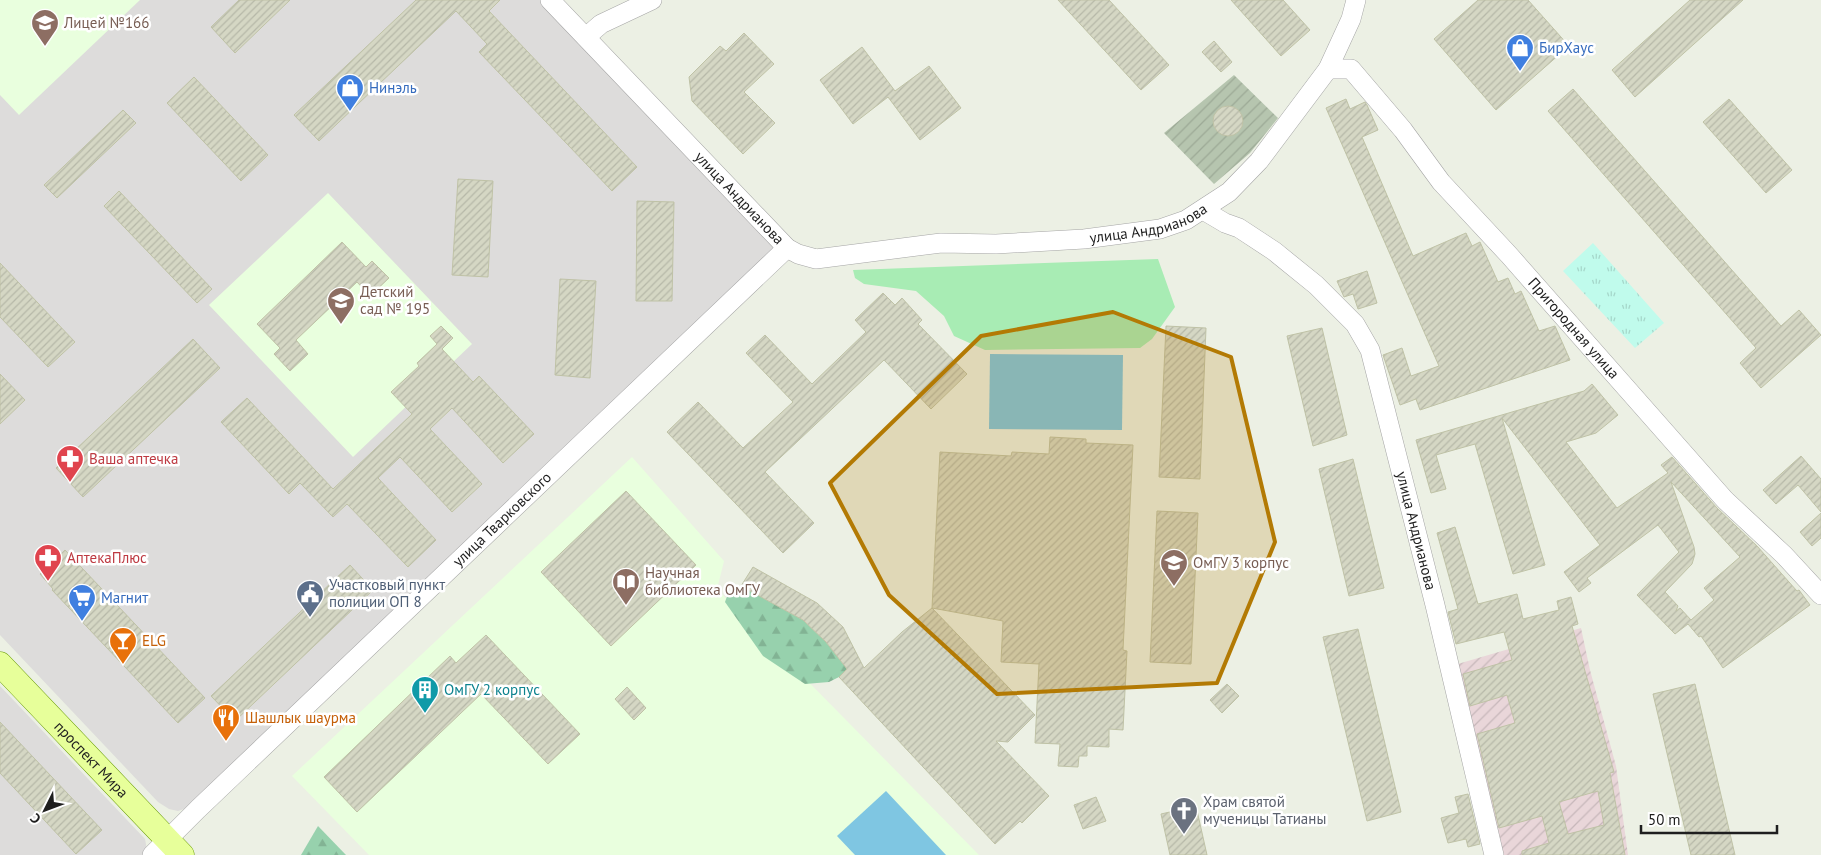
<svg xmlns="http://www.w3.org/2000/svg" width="1821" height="855" viewBox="0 0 1821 855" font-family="'PT Sans',sans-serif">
	<defs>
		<pattern id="industrial-furrows" width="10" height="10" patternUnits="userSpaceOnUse" patternTransform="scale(1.25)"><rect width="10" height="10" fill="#e9d6d9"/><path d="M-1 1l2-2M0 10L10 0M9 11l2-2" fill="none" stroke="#c7b7ba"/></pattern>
		<pattern id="construction-furrows" width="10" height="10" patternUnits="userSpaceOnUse" patternTransform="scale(1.25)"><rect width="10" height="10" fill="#b6c5af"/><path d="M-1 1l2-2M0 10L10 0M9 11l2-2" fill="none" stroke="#9ca996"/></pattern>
		<pattern id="forest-firs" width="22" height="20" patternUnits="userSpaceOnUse" patternTransform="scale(1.25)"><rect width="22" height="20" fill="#97d1ad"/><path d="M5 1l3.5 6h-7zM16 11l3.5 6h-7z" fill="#82b394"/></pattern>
		<pattern id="park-tufts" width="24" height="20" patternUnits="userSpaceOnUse" patternTransform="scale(1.25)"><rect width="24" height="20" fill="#c0fbec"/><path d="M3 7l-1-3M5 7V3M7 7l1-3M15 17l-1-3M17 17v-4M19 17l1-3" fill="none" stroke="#a5d7ca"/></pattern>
		<pattern id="building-hatch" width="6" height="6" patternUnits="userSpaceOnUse" patternTransform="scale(1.25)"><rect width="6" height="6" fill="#d5d7c4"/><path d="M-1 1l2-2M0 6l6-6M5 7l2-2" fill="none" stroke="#b6b8a8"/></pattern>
	</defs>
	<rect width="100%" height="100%" fill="#ecf0e4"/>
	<g fill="#dddcdb">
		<polygon points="0,0 542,0 774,248 187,808 178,811 169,809 158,802 0,635"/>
		<polygon points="0,686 145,839 147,850 146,855 0,855"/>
	</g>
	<polygon fill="url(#industrial-furrows)" points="1581,628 1590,670 1616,766 1628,855 1492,855 1444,668"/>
	<g fill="#e9ffde">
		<polygon points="0,0 140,0 19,115 0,95"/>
		<polygon points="328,193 472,344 353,457 209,305"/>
		<polygon points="632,457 724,561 717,589 979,855 369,855 292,776"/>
	</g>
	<polygon fill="url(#construction-furrows)" points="1234,75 1278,118 1250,153 1214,184 1164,133"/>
	<polygon fill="#a8ecb4" points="1158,259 1175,307 1152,339 1140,348 985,350 954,336 944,316 916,291 864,284 855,278 853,270"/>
	<g fill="url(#forest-firs)">
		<path d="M741 586 803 620 826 642 847 669 839 677 829 682 805 684 763 656 725 602C728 593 731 588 741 586Z"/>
		<polygon points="318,826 346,855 301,855"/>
	</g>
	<polygon fill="url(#park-tufts)" points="1593,243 1664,323 1635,348 1563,271"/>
	<g fill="#7fc6e2">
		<polygon points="990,354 1123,355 1122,430 989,429"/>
		<polygon points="886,791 946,855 855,855 837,836"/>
	</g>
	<g fill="url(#building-hatch)" stroke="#bfc2a6" fill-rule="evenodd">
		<polygon points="239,0 290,0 235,53 211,27"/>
		<polygon points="416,0 500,0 489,11 637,167 612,191 479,52 487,44 456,11 319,141 294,115"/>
		<polygon points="1058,0 1109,0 1169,65 1141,90"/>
		<polygon points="1231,0 1283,0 1310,30 1281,56"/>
		<polygon points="1478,0 1528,0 1569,46 1496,110 1434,39"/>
		<polygon points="1690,0 1743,0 1635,97 1612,70"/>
		<polygon points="744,33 774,64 744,92 775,123 743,154 692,101 689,77 720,46 726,51"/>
		<polygon points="1214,41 1232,62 1221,72 1202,52"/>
		<polygon points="862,47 895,91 929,66 961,108 920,140 888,97 853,124 820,80"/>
		<polygon points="194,77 268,155 241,181 167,103"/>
		<polygon points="1573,89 1781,326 1799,310 1821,335 1761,388 1740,363 1756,348 1548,111"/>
		<polygon points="1346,99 1350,109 1365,102 1367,105 1378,130 1362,137 1413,256 1466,233 1472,246 1480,242 1498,282 1508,278 1515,294 1521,291 1539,331 1555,326 1570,360 1420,410 1416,399 1400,405 1383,355 1402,348 1411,376 1439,366 1326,108"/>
		<polygon points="1729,99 1792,170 1766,193 1703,122"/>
		<circle cx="1228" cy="121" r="15"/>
		<polygon points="123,110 136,123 57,198 44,185"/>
		<polygon points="458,179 493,181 488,277 452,275"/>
		<polygon points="119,191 212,289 197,303 104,206"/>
		<polygon points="637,201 674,202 672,301 636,301"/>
		<polygon points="342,242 366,267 372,261 389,278 370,296 357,282 296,340 308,354 290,371 274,354 280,348 257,324"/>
		<polygon points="0,263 75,342 48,367 0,317"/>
		<polygon points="1367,271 1377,303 1358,309 1353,294 1344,297 1337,281"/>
		<polygon points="560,279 596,281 590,378 555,375"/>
		<polygon points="883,293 895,305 902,298 922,320 918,324 967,374 931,409 884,360 765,472 814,523 783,553 667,432 698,402 743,448 793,402 746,353 765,335 812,384 866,332 855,320"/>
		<polygon points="441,326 453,338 442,349 473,382 479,376 534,434 503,463 452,408 430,429 482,484 452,512 400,457 378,478 436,540 408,567 347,504 333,517 300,483 289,494 221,422 247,398 333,489 412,414 391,392 419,366 417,363 437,344 430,336"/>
		<polygon points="1166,326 1206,328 1200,479 1159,477"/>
		<polygon points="1322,328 1347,435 1313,446 1287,336"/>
		<polygon points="193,339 220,368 83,497 56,468"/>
		<polygon points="0,374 25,400 0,424"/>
		<path d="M1592 384 1618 415 1596 433 1566 442 1617 508 1668 473 1661 465 1672 457 1717 508 1757 546 1797 591 1799 590 1810 605 1723 668 1701 636 1699 637 1688 624 1675 634 1637 595 1679 552 1658 525 1587 578 1591 583 1579 592 1564 572 1600 545 1502 418 1545 565 1513 574 1475 444 1436 455 1446 489 1431 493 1416 440 1584 391ZM1671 482 1740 557 1704 588 1714 600 1691 620 1680 608 1676 611 1678 606 1665 592 1692 564 1695 554 1694 547Z"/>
		<polygon points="1050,437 1086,439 1086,443 1133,445 1123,650 1127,651 1123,730 1109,729 1109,747 1087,746 1087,756 1079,756 1078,767 1058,766 1060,744 1035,743 1039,664 1001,662 1003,621 932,608 940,452 1011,456 1012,452 1049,454"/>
		<polygon points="1801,456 1821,479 1821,512 1798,485 1776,504 1763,490"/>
		<polygon points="1353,459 1384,588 1349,596 1319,469"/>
		<polygon points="626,491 696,565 611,646 541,572"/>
		<polygon points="1157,511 1198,513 1191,664 1150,662"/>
		<polygon points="1821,513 1821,538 1812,546 1800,532"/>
		<path d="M1455 527 1478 604 1517 594 1523 619 1559 610 1557 601 1571 597 1578 624 1572 626 1614 772 1610 773 1625 855H1522V851L1549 843 1542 816 1499 828 1477 734 1515 723 1507 695 1470 706 1463 674 1512 660 1504 632 1456 644 1448 612 1458 609 1437 533ZM1598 791 1604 825 1568 834 1559 802Z"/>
		<polygon points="65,550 205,698 178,723 52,590 53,589 40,574"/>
		<polygon points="350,565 373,590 235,721 211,696"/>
		<polygon points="753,567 817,603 843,627 864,668 902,632 932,608 1035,715 1008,742 996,741 1049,796 1022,823 1020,821 995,844 839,677 847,669 826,642 803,620 741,586"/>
		<polygon points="1358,629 1401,812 1367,821 1323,637"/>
		<polygon points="486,635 580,734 548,764 481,694 357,812 324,777 450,656 456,663"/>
		<polygon points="1227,684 1239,696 1222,713 1210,700"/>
		<polygon points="1695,684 1735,855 1691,855 1662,732 1653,694"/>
		<polygon points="627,687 646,708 634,720 615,699"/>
		<polygon points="0,722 102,830 76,854 0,773"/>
		<polygon points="1468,794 1480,844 1468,847 1466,839 1448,843 1441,818 1459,813 1455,797"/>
		<polygon points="1096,797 1106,821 1083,829 1074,805"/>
		<polygon points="1196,806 1207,855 1170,855 1161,814"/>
	</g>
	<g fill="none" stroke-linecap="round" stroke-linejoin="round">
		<defs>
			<g id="minor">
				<path id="s1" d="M550 0 787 248 798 254 816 259 941 243 996 244 1084 239 1160 229 1186 220 1229 192 1259 161 1328 69 1351 19 1356 0"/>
				<polyline points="586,37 601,24 652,0"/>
				<path id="s2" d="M1328 69H1351L1403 130 1441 182 1509 255 1725 500 1784 555 1821 595"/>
				<path id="s3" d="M1203 210 1225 223 1239 228 1274 251 1316 285 1355 324 1370 350 1435 605 1494 855"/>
				<path id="s4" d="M152 855 198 809 787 248"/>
			</g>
			<g id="major">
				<path id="s5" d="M0 664 182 855"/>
			</g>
		</defs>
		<use href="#minor" stroke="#a5a5a5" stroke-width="20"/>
		<use href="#major" stroke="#659900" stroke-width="25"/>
		<use href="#minor" stroke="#fff" stroke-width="19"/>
		<use href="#major" stroke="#e7ff9a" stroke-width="24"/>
	</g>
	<path fill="#b37a04" fill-opacity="0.2" stroke="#b37a04" stroke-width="4" stroke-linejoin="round" d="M1113 312 1231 357 1275 542 1217 683 997 694 889 595 830 483 981 336Z"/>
	<defs>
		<symbol id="school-pin" viewBox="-11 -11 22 30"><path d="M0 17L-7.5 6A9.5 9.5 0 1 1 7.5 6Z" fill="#8d6e63" stroke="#fff"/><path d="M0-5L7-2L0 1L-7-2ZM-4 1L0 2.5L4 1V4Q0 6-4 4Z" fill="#fff"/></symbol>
		<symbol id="shop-pin" viewBox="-11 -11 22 30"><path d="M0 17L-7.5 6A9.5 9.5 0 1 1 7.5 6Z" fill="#3f7fe0" stroke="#fff"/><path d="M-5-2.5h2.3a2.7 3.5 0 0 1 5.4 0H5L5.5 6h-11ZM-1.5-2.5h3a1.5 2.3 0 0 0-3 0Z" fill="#fff"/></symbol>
		<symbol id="pharmacy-pin" viewBox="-11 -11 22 30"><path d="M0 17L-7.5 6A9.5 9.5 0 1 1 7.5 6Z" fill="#e0444e" stroke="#fff"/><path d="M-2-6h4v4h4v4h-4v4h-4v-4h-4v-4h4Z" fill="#fff"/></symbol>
		<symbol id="university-pin" viewBox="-11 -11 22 30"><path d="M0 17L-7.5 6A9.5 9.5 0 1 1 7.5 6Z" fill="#8d6e63" stroke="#fff"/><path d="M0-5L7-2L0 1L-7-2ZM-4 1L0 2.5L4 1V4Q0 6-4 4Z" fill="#fff"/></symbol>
		<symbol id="library-pin" viewBox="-11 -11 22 30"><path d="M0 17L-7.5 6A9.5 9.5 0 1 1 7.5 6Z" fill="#8d6e63" stroke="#fff"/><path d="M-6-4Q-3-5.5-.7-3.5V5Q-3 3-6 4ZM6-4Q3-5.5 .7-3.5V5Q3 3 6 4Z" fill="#fff"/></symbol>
		<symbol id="civic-pin" viewBox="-11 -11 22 30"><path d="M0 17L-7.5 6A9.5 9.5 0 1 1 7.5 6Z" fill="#5c6f8a" stroke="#fff"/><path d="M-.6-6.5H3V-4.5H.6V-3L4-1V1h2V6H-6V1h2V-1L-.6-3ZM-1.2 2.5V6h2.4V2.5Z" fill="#fff"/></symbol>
		<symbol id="supermarket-pin" viewBox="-11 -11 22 30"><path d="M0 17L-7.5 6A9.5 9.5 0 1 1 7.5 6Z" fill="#3f7fe0" stroke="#fff"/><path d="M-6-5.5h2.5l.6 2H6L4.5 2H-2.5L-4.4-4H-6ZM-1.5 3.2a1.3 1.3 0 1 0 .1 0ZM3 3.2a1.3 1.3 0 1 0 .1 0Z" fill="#fff"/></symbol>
		<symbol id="bar-pin" viewBox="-11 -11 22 30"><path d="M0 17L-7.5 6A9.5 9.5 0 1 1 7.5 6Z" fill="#e8710a" stroke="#fff"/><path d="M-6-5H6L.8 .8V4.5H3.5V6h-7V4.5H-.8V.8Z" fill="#fff"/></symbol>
		<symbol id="building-pin" viewBox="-11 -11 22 30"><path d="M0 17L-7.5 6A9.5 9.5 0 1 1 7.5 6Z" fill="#0f9aa8" stroke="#fff"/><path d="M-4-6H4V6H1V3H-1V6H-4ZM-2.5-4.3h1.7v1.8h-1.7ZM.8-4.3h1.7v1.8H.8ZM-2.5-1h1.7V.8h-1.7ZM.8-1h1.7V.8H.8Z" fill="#fff"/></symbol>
		<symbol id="restaurant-pin" viewBox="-11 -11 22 30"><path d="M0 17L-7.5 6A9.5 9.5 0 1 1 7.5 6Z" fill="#e8710a" stroke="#fff"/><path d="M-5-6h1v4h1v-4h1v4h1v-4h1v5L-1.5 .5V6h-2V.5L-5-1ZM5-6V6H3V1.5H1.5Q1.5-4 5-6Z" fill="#fff"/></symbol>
		<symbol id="church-pin" viewBox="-11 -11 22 30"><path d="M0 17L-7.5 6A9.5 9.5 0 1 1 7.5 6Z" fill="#6b7280" stroke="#fff"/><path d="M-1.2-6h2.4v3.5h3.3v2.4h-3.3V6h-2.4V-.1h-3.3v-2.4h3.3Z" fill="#fff"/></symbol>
	</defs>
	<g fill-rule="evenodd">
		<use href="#school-pin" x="29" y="7" width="32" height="43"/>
		<use href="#shop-pin" x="1504" y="32" width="32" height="43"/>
		<use href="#shop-pin" x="334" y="72" width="32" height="43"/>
		<use href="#school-pin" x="325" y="285" width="32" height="43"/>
		<use href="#pharmacy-pin" x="54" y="443" width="32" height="43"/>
		<use href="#pharmacy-pin" x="32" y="542" width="32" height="43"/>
		<use href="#university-pin" x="1158" y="547" width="32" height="43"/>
		<use href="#library-pin" x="610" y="566" width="32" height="43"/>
		<use href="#civic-pin" x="294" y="578" width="32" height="43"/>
		<use href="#supermarket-pin" x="66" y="582" width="32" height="43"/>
		<use href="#bar-pin" x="107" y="625" width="32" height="43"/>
		<use href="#building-pin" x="409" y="674" width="32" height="43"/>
		<use href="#restaurant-pin" x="210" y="702" width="32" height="43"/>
		<use href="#church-pin" x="1168" y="795" width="32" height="43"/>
	</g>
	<g text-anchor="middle" stroke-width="5" stroke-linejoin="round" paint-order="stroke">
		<g font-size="15" fill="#785e54" stroke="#fff" text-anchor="start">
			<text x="64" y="28">Лицей №166</text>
			<text x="360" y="297">Детский<tspan x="360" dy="17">сад № 195</tspan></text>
			<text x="1193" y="568">ОмГУ 3 корпус</text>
			<text x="645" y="578">Научная<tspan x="645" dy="17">библиотека ОмГУ</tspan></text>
		</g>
		<g font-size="15" fill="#366cbe" stroke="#fff" text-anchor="start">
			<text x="1539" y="53">БирХаус</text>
			<text x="369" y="93">Нинэль</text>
			<text x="101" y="603">Магнит</text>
		</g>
		<g font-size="15" fill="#1e1e1e" stroke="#fff">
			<text dy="5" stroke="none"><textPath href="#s1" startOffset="274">улица Андрианова</textPath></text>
			<text dy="5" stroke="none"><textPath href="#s1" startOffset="710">улица Андрианова</textPath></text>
			<text dy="5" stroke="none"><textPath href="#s2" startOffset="365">Пригородная улица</textPath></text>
			<text dy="5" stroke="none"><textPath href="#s4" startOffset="485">улица Тварковского</textPath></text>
			<text dy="5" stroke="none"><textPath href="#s3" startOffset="408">улица Андрианова</textPath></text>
			<text dy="5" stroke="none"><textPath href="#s5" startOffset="132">проспект Мира</textPath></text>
		</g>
		<g font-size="15" fill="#be3a42" stroke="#fff" text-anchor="start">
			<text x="89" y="464">Ваша аптечка</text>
			<text x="67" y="563">АптекаПлюс</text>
		</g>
		<g font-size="15" fill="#4e5e75" stroke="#fff" text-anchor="start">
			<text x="329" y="590">Участковый пункт<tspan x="329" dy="17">полиции ОП 8</tspan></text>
		</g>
		<g font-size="15" fill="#c56008" stroke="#fff" text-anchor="start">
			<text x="142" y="646">ELG</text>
			<text x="245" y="723">Шашлык шаурма</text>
		</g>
		<g font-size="15" fill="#0d838f" stroke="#fff" text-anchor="start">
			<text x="444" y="695">ОмГУ 2 корпус</text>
		</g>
		<g font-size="15" fill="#5b616d" stroke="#fff" text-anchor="start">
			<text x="1203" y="807">Храм святой<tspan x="1203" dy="17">мученицы Татианы</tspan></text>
		</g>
	</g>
	<g transform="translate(45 810) rotate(228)" stroke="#ffffff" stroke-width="4" paint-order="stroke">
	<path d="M0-4L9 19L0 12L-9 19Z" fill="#1e1e1e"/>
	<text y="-8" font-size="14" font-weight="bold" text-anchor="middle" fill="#1e1e1e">С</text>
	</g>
	<path d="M1641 825v8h136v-8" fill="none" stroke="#1e1e1e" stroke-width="2.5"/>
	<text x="1648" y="825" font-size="15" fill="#1e1e1e" stroke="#ffffff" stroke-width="4" paint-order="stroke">50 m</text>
</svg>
